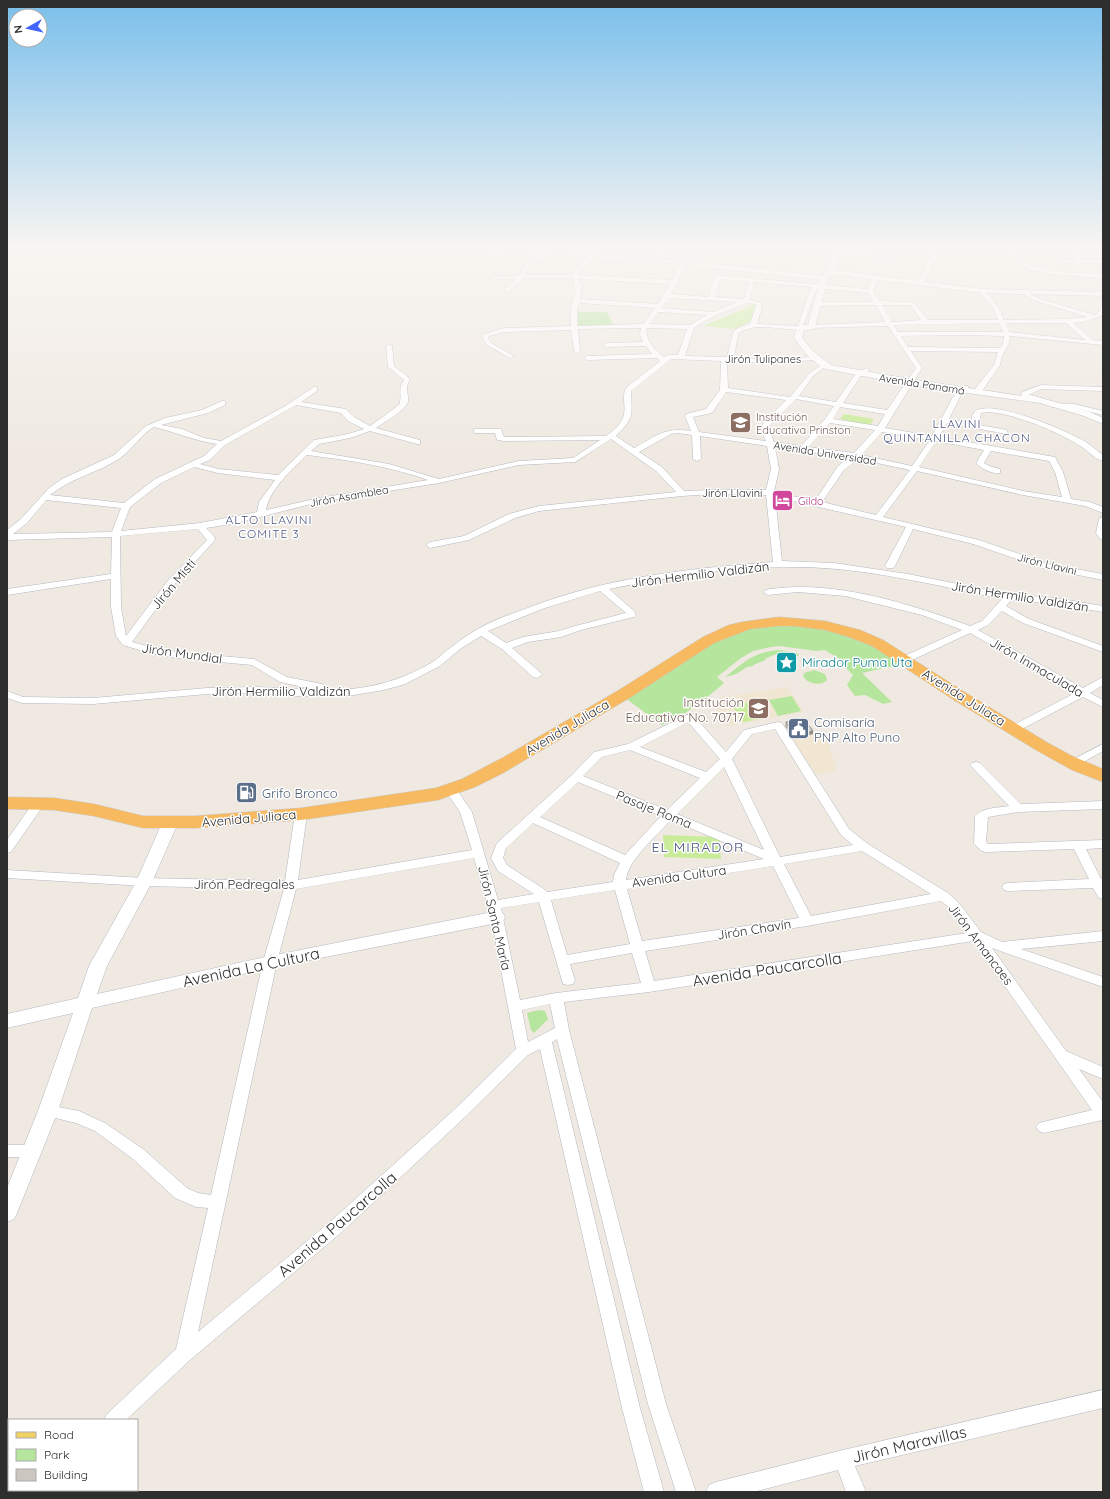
<svg xmlns="http://www.w3.org/2000/svg" width="1110" height="1499" viewBox="0 0 1110 1499" font-family="Quicksand,sans-serif">
	<rect width="100%" height="100%" fill="#efe9e1"/>
	<g fill="#f0e6d1">
		<polygon points="788,687 803,712 727,726 714,706 715,701 722,697"/>
		<polygon points="824,732 837,770 814,775 791,739"/>
	</g>
	<g fill="#b6e59e">
		<polygon points="578,312 607,312 613,325 578,327"/>
		<path d="M795 625 850 634 907 663 862 673 892 702 883 704 865 695 855 696 847 685 853 675 841 663V660L825 650 817 651 779 646 771 647 753 651 741 658 717 677 724 683C706 699 684 716 662 725L621 695 723 636 752 627Z"/>
		<path d="M780 650 797 653 799 655 798 656C786 650 776 653 765 659L766 660 753 665 754 666 747 667 736 674 725 677C745 662 753 652 780 650Z"/>
		<path d="M814 670 825 674 827 680C821 686 812 684 806 680L803 676 804 673Z"/>
		<polygon points="792,696 801,711 778,716 769,700"/>
		<polygon points="539,1010 545,1011 548,1019 534,1033 531,1030 527,1013"/>
	</g>
	<g fill="#c9ec9a">
		<polygon points="753,305 758,305 752,320 736,329 703,326"/>
		<polygon points="844,414 874,419 870,425 840,419"/>
		<polygon points="751,702 761,719 743,722 732,705"/>
		<polygon points="663,835 719,837 721,859 664,857"/>
	</g>
	<g fill="none" stroke-linecap="round" stroke-linejoin="round">
		<defs>
			<g id="minor">
				<path d="M443 247H541L597 254 654 259 662 247H668L659 259 824 276 827 278 824 280 686 265 671 294 709 297 714 277 717 275 868 289 872 279 875 277 878 279 873 291 879 301 911 302 915 304 928 320H998L993 308 979 291 982 289 984 290 999 308 1004 320 1068 319 1088 317 1033 300 1022 293V291L1024 290 1037 298 1095 315 1097 314 1101 308 1103 307 1102 316 1083 322 1073 323 1093 340 1103 341V345L1010 336 1009 344 1002 356 1000 365 982 391H979L975 389 994 365 998 352 911 351 922 368 885 428 932 436 953 397 964 386H968V388L960 397 949 419 971 423 972 416 975 411C994 399 1067 431 1086 442 1092 446 1097 451 1103 455V461C1094 459 1088 450 1080 446 1061 433 1003 408 981 413L979 425 1007 430V434L947 423 939 437 1055 457 1063 472 1071 499 1090 502 1103 507V513L1085 506 1023 495 917 471 883 517 979 540 1048 564 1103 574V580L1043 568 973 544 913 529 895 566 893 568H887L885 566 906 527 775 497 782 561 834 563 908 574 1008 594 1055 598 1103 606V612L1055 604 1011 600 1006 606 1029 619 1103 646V652L1023 623 1002 611 988 625 978 630 1083 688 1103 677V685L1090 693 1103 700V707L1083 697 1018 731H1010L1009 729 1010 727 1075 693 970 633 910 661H902L901 659 902 657 962 630 922 615 845 596 798 592 768 595 763 592C767 588 775 589 780 588 842 582 913 605 970 626L982 621 1002 599C935 585 867 568 799 567 735 566 671 577 609 589L634 611 636 615 634 617 581 630 561 637 528 642 512 648 541 673 542 675 537 678 533 677 502 649 481 636 460 649 440 666 405 684 384 690 354 695 296 696 258 693 207 694 93 704 22 703 7 698V691L23 697 93 698 207 688 258 687 317 690 280 682 252 665 177 658 149 653 123 645 116 636 111 607V579L7 595V589L111 574 112 537 7 540V530L21 519 49 488 62 479 114 455 146 426 165 418 202 410 222 401H225V405L208 413 161 425 182 429 204 438 221 441 285 406 314 387H317V391L301 402 346 409 354 417 370 426 399 405C403 395 397 390 404 380L388 367 386 346 389 344 392 346 394 366 407 376 410 380C404 389 409 392 408 402 406 410 383 423 376 428L420 440V444H417L370 431 350 438 319 444 311 451 389 464 439 479 519 461 573 458 600 440 504 441 497 440 495 433H474V429H501L504 437 606 436C613 431 623 423 624 414 626 405 621 395 627 387L660 361 657 358 587 360 584 358 587 356 652 354 646 346 606 347 603 345 606 343 643 342 640 334 641 328 578 329 580 351 577 353 574 351 571 330 504 332 489 336 488 338 491 343 515 357 510 358 487 345 482 338 484 334 504 328 571 326C571 321 570 315 571 309 573 296 579 292 572 278H524L508 292 505 290 517 278 493 280 490 278 491 277 521 275 520 272 529 261 548 251H543L540 253 512 250 498 252 441 250 440 249ZM554 252 587 256 574 270 572 275H527L526 272C532 261 544 259 554 252ZM593 257 597 258 680 264 672 280 577 275 579 272ZM578 279 670 284 658 304 580 299 582 286ZM720 279 749 282 744 299 715 297ZM754 282 811 287 798 326 757 324 762 306 760 302 749 300ZM817 288 868 293 873 302H816L813 304 816 306 876 305 885 322 811 325 808 327 809 328 888 326 916 368 887 410 843 403 862 374 870 370 867 368 857 372 836 402 799 396 813 376 826 366 827 365 824 363 809 374 790 397 728 388 727 361 766 363 817 360 818 359 815 357 766 359 734 358 738 334C757 320 781 332 802 329ZM669 298 737 302 713 312 661 308ZM579 303 655 308 643 324 577 326V310ZM747 303 755 304 756 306 750 324 738 328 733 332 727 357 685 356 694 328 716 315ZM882 305H908L911 306 921 320 892 322ZM658 312 707 315 690 325 650 324ZM999 323 1003 332H898L894 325ZM1006 323H1066L1085 340 1009 332ZM647 328 687 329 678 355H669L664 357C656 351 644 339 647 328ZM963 335 1004 336 1003 344 1000 348 908 347 901 336ZM671 359 721 361 720 390 706 409 686 414 685 416 691 431C664 427 656 436 634 448L616 436C634 418 632 416 631 391ZM726 392 786 400 764 422 761 430 766 441 699 432 693 417 712 413ZM796 399 834 406 825 419 801 446 774 442 769 430 770 425ZM296 405 341 413 348 421 364 429 348 434 314 440 278 475 218 469 200 464 210 460 225 445ZM840 407 885 414 878 426 833 419ZM830 423 875 430 854 453 808 447ZM154 427C175 432 195 441 217 444L204 456 155 479 124 503 50 495C71 478 97 473 119 459 132 450 140 435 154 427ZM882 432 930 440 912 466 861 455ZM677 433 692 435 693 459 697 461 701 459 700 436 767 446 771 469 766 490H712L684 491 662 467 639 452 671 434ZM611 439 656 471 676 492 539 506 509 514 464 536 430 542 426 545 430 548 469 540 515 518 539 511 682 496 712 494 766 495 773 562C693 568 609 577 533 606 515 613 494 619 478 629 469 634 460 640 453 646 445 651 439 658 431 663 398 682 366 690 328 690L327 687 322 684 287 677 254 659 177 652 151 647 132 642 172 587 215 540 214 536 206 528 232 524 319 502 439 483 519 465 575 462ZM936 441 984 450 976 463C982 469 991 474 1000 473V469L989 466 984 463 991 451 1049 461 1055 472 1062 497 1023 491 919 467ZM775 447 849 457 838 466 815 501 774 492 779 469ZM307 455C348 460 389 466 428 480L319 498 266 510C270 488 292 470 307 455ZM858 459 910 470 876 515 822 502 844 470ZM194 467 218 473 275 480 259 502 257 512 200 523 121 531 130 507 161 483ZM46 500 121 508 112 532 13 534 27 523ZM198 529 207 540 166 583 126 636 121 607 120 536ZM600 591 626 613 575 626 559 631 523 637 506 643 488 631 542 609Z"/>
				<polygon points="797,247 838,248 892,258 889,260"/>
				<path d="M927 247H933L939 255C930 265 932 274 920 285H916V283C928 272 923 263 933 255Z"/>
				<polygon points="997,247 1005,247 1017,253 1022,262 1034,267 1062,272 1103,274 1103,278 1052,274 1030,269 1019,265 1013,255"/>
				<polygon points="1074,247 1080,247 1082,259 1103,259 1103,263 1083,263 1084,267 1081,269 1078,267 1077,263 1055,262 1055,260 1057,259 1077,259"/>
				<polygon points="1041,385 1103,387 1103,391 1041,389 1029,395 1028,399 1025,399 1021,397 1022,392"/>
				<polygon points="1049,403 1074,404 1103,411 1103,415 1074,408 1052,407 1048,405"/>
				<polygon points="1103,516 1103,540 1100,539 1096,533 1099,519"/>
				<path d="M689 714 693 715 726 752 744 730 778 722 782 723 849 829 868 844 948 893 959 903 981 932 1002 942 1103 931V941L1021 949 1103 977V987L992 948 1066 1051 1103 1067V1079L1079 1069 1103 1102V1120L1044 1133 1039 1131 1036 1127 1039 1123 1092 1110 973 941 649 992 564 1002 569 1030 666 1404 696 1492H676L648 1404 557 1039 552 1042 640 1408 664 1492H644L622 1408 540 1049 528 1055 465 1117 343 1231 190 1360 126 1420H104L107 1414 176 1349 208 1208 196 1207 175 1198 133 1159 95 1131 76 1123 43 1115 41 1111 43 1107 48 1105 79 1111 105 1123 143 1149 187 1188 198 1193 211 1195 263 962 284 889 144 886 7 878V870L144 878 285 881 295 814 297 811H305L307 814 298 880 472 850 460 812 445 790 447 787H455L472 812 498 900 534 894 498 871 491 858 497 843 572 775 594 752 628 744ZM688 722 720 759 706 772 640 747ZM775 729 841 835 853 845 780 857 732 759 752 734ZM630 750 700 778 667 810 583 776 602 757ZM724 767 764 850 677 814ZM578 782 661 816 625 855 540 817ZM671 820 764 859 626 880C628 860 657 835 671 820ZM533 823 620 863 614 875 613 882 547 892 544 889 507 865 503 858 506 848ZM862 851 931 894 811 916 784 864ZM474 858 491 917 516 1049 455 1109 331 1221 198 1332 277 962 296 889ZM773 866 799 918 642 941 627 889ZM615 890 630 944 567 955 551 900ZM941 901 951 909 967 933 654 981 645 951 807 926ZM539 902 563 984 568 985 573 984 575 980 570 964 632 953 641 983 556 993 520 1000 501 908ZM550 1004 555 1028 528 1042 522 1010Z"/>
				<polygon points="1103,744 1103,751 1078,765 1070,765 1068,763 1070,761"/>
				<path d="M976 762 980 763 1021 804 1103 801V809L1018 812 988 817 986 842 988 844 1103 840V848L1086 849 1101 879H1103V899L1099 898 1093 888 1008 891 1004 890 1002 887 1004 884 1008 883 1089 879 1074 849 986 852 982 851 974 844 975 817C982 807 998 808 1009 806L972 767 970 765 972 763Z"/>
				<polygon points="39,799 43,800 45,803 11,852 7,853 7,840 35,800"/>
				<polygon points="7,1145 32,1145 37,1146 40,1151 37,1156 32,1157 7,1157"/>
				<polygon points="1103,1390 1103,1408 855,1466 866,1492 846,1492 838,1470 753,1492 706,1492 709,1485 716,1482 843,1450"/>
				<polygon points="23,1490 44,1490 43,1492 22,1492"/>
			</g>
			<g id="tertiary">
				<polygon points="835,247 842,247 833,270 982,289 1103,292 1103,296 982,293 831,274 828,278 815,327 814,329 804,330 802,338 813,351 831,365 910,379 1022,396 1031,395 1090,412 1103,418 1103,424 1084,416 1040,403 910,385 826,369 821,367 807,355 794,338 797,326 808,325 820,278 826,271"/>
				<polygon points="170,818 175,820 178,823 152,882 107,966 97,994 270,956 497,911 503,913 505,917 503,921 497,923 270,968 92,1008 58,1111 17,1213 14,1219 7,1222 7,1188 38,1111 73,1013 7,1028 7,1014 78,998 89,966 136,882 162,823 165,820"/>
			</g>
			<g id="primary">
				<rect x="7" y="1439" width="2" height="29"/>
				<polygon points="36,1490 68,1490 69,1492 37,1492"/>
			</g>
			<polygon id="trunk" points="779,617 825,621 860,630 883,640 966,693 1048,743 1072,756 1103,769 1103,782 1072,770 1036,750 954,700 872,646 849,637 825,630 794,626 779,626 750,629 714,643 631,697 503,773 475,787 438,800 301,820 196,828 143,828 94,816 54,810 7,809 7,797 54,798 94,804 143,816 196,816 301,808 436,788 462,779 504,757 619,690 703,637 729,625 742,622"/>
		</defs>
		<use href="#minor" stroke="#b4b7c1" stroke-width="1"/>
		<use href="#tertiary" stroke="#b4b7c1" stroke-width="1"/>
		<use href="#primary" stroke="#c9c9c9" stroke-width="1"/>
		<use href="#trunk" stroke="#c9c9c9" stroke-width="1"/>
		<use href="#minor" fill="#fff" fill-rule="evenodd"/>
		<use href="#tertiary" fill="#fff" fill-rule="evenodd"/>
		<use href="#primary" fill="#f2d163" fill-rule="evenodd"/>
		<use href="#trunk" fill="#f8ba60" fill-rule="evenodd"/>
	</g>
	<polygon fill="#afaba4" points="786,722 813,734 794,738 785,726"/>
	<polygon fill="#8e8b86" points="813,731 813,734 794,738 794,735"/>
	<polygon fill="#cbc7bf" stroke="#8e8b86" points="804,719 813,731 794,735 786,722"/>
	<linearGradient id="sky" x2="0" y2="1"><stop stop-color="#7abfeb"/><stop offset="0.54" stop-color="#f8f5f2"/><stop offset="1" stop-color="#f8f5f2" stop-opacity="0"/></linearGradient>
	<rect width="1110" height="457" fill="url(#sky)"/>
	<defs>
		<symbol id="school-square" viewBox="-11 -11 22 22"><rect x="-9" y="-9" width="18" height="18" rx="4" fill="#8d6e63" stroke="#fff"/><path d="M0-5L7-2L0 1L-7-2ZM-4 1L0 2.5L4 1V4Q0 6-4 4Z" fill="#fff"/></symbol>
		<symbol id="hotel-square" viewBox="-11 -11 22 22"><rect x="-9" y="-9" width="18" height="18" rx="4" fill="#d1479c" stroke="#fff"/><path d="M-6-4.5h1.5V1H6V5H4.5V3h-9V5H-6ZM-4 0a1.8 1.8 0 1 1 3.6 0ZM.5 0V-2.5h3Q6-2.5 6 0Z" fill="#fff"/></symbol>
		<symbol id="sight-square" viewBox="-11 -11 22 22"><rect x="-9" y="-9" width="18" height="18" rx="4" fill="#0f9aa8" stroke="#fff"/><path d="M0-6L1.8-2.2L6-1.7L2.9 1.2L3.7 5.4L0 3.3L-3.7 5.4L-2.9 1.2L-6-1.7L-1.8-2.2Z" fill="#fff"/></symbol>
		<symbol id="civic-square" viewBox="-11 -11 22 22"><rect x="-9" y="-9" width="18" height="18" rx="4" fill="#5c6f8a" stroke="#fff"/><path d="M-.6-6.5H3V-4.5H.6V-3L4-1V1h2V6H-6V1h2V-1L-.6-3ZM-1.2 2.5V6h2.4V2.5Z" fill="#fff"/></symbol>
		<symbol id="fuel-square" viewBox="-11 -11 22 22"><rect x="-9" y="-9" width="18" height="18" rx="4" fill="#5c6f8a" stroke="#fff"/><path d="M-5.5-6h7V0h2V4h1.3V-2.5L3-4.5l.8-.8L6-3V5H2.5V1h-1V6h-7ZM-4.2-4.7v3.2H.2V-4.7Z" fill="#fff"/></symbol>
	</defs>
	<g fill-rule="evenodd">
		<use href="#school-square" x="728" y="410" width="25" height="25"/>
		<use href="#hotel-square" x="770" y="488" width="25" height="25"/>
		<use href="#sight-square" x="774" y="650" width="25" height="25"/>
		<use href="#school-square" x="746" y="696" width="25" height="25"/>
		<use href="#civic-square" x="786" y="716" width="25" height="25"/>
		<use href="#fuel-square" x="234" y="780" width="25" height="25"/>
	</g>
	<g text-anchor="middle" stroke-width="3" stroke-linejoin="round" paint-order="stroke">
		<g font-size="11" fill="#2e2e2e" stroke="#fff">
			<text x="763" y="363">Jirón Tulipanes</text>
			<text transform="translate(922 384) rotate(9)" y="4">Avenida Panamá</text>
			<text transform="translate(825 453) rotate(9)" y="4">Avenida Universidad</text>
			<text x="732" y="497">Jirón Llavini</text>
			<text transform="translate(349 496) rotate(-10)" y="4">Jirón Asamblea</text>
			<text transform="translate(1047 564) rotate(14)" y="4">Jirón Llavini</text>
		</g>
		<g font-size="11" fill="#785e54" stroke="#fff" text-anchor="start">
			<text x="756" y="421">Institución<tspan x="756" dy="13">Educativa Prinston</tspan></text>
		</g>
		<g font-size="11" fill="#b23c85" stroke="#fff" text-anchor="start">
			<text x="798" y="505">Gildo</text>
		</g>
		<g font-size="12" letter-spacing="1" fill="#4d5680" stroke="#fff">
			<text x="957" y="428">LLAVINI<tspan x="957" dy="14">QUINTANILLA CHACON</tspan></text>
			<text x="269" y="524">ALTO LLAVINI<tspan x="269" dy="14">COMITE 3</tspan></text>
		</g>
		<g font-size="13" fill="#2e2e2e" stroke="#fff">
			<text transform="translate(700 574) rotate(-7)" y="5">Jirón Hermilio Valdizán</text>
			<text transform="translate(173 584) rotate(-50)" y="5">Jirón Misti</text>
			<text transform="translate(1020 596) rotate(9)" y="5">Jirón Hermilio Valdizán</text>
			<text transform="translate(182 653) rotate(8)" y="5">Jirón Mundial</text>
			<text transform="translate(1037 667) rotate(30)" y="5">Jirón Inmaculada</text>
			<text x="281" y="696">Jirón Hermilio Valdizán</text>
			<text transform="translate(964 697) rotate(32)" y="5">Avenida Juliaca</text>
			<text transform="translate(567 727) rotate(-31)" y="5">Avenida Juliaca</text>
			<text transform="translate(654 809) rotate(22)" y="5">Pasaje Roma</text>
			<text transform="translate(249 818) rotate(-5)" y="5">Avenida Juliaca</text>
			<text transform="translate(679 876) rotate(-8)" y="5">Avenida Cultura</text>
			<text x="244" y="889">Jirón Pedregales</text>
			<text transform="translate(495 918) rotate(77)" y="5">Jirón Santa María</text>
			<text transform="translate(754 929) rotate(-9)" y="5">Jirón Chavín</text>
			<text transform="translate(981 944) rotate(53)" y="5">Jirón Amancaes</text>
		</g>
		<g font-size="13" fill="#0d838f" stroke="#fff" text-anchor="start">
			<text x="802" y="667">Mirador Puma Uta</text>
		</g>
		<g font-size="13" fill="#785e54" stroke="#fff" text-anchor="end">
			<text x="744" y="707">Institución<tspan x="744" dy="15">Educativa No. 70717</tspan></text>
		</g>
		<g font-size="13" fill="#4e5e75" stroke="#fff" text-anchor="start">
			<text x="814" y="727">Comisaría<tspan x="814" dy="15">PNP Alto Puno</tspan></text>
			<text x="262" y="798">Grifo Bronco</text>
		</g>
		<g font-size="14" letter-spacing="1" fill="#4d5680" stroke="#fff">
			<text x="698" y="852">EL MIRADOR</text>
		</g>
		<g font-size="16" fill="#2e2e2e" stroke="#fff">
			<text transform="translate(251 967) rotate(-12)" y="6">Avenida La Cultura</text>
			<text transform="translate(767 969) rotate(-9)" y="6">Avenida Paucarcolla</text>
			<text transform="translate(337 1224) rotate(-41)" y="6">Avenida Paucarcolla</text>
			<text transform="translate(909 1444) rotate(-13)" y="6">Jirón Maravillas</text>
		</g>
	</g>
	<rect width="1110" height="1499" fill="none" stroke="#2e2e2e" stroke-width="16"/>
	<rect x="8" y="1419" width="130" height="72" fill="#ffffff" stroke="#ababab"/>
	<rect x="16" y="1432" width="20" height="6" fill="#f2d163" stroke="#ababab"/>
	<text x="44" y="1439" font-size="12" fill="#2e2e2e">Road</text>
	<rect x="16" y="1449" width="20" height="12" fill="#b6e59e" stroke="#ababab"/>
	<text x="44" y="1459" font-size="12" fill="#2e2e2e">Park</text>
	<rect x="16" y="1469" width="20" height="12" fill="#cbc7bf" stroke="#ababab"/>
	<text x="44" y="1479" font-size="12" fill="#2e2e2e">Building</text>
	<g transform="translate(28 28) rotate(262)"><circle r="19" fill="#ffffff" stroke="#ababab"/>
	<path d="M0-3L7 15L0 10L-7 15Z" fill="#4264fb"/>
	<text y="-6" font-size="11" font-weight="bold" text-anchor="middle" fill="#2e2e2e">N</text>
	</g>
</svg>
